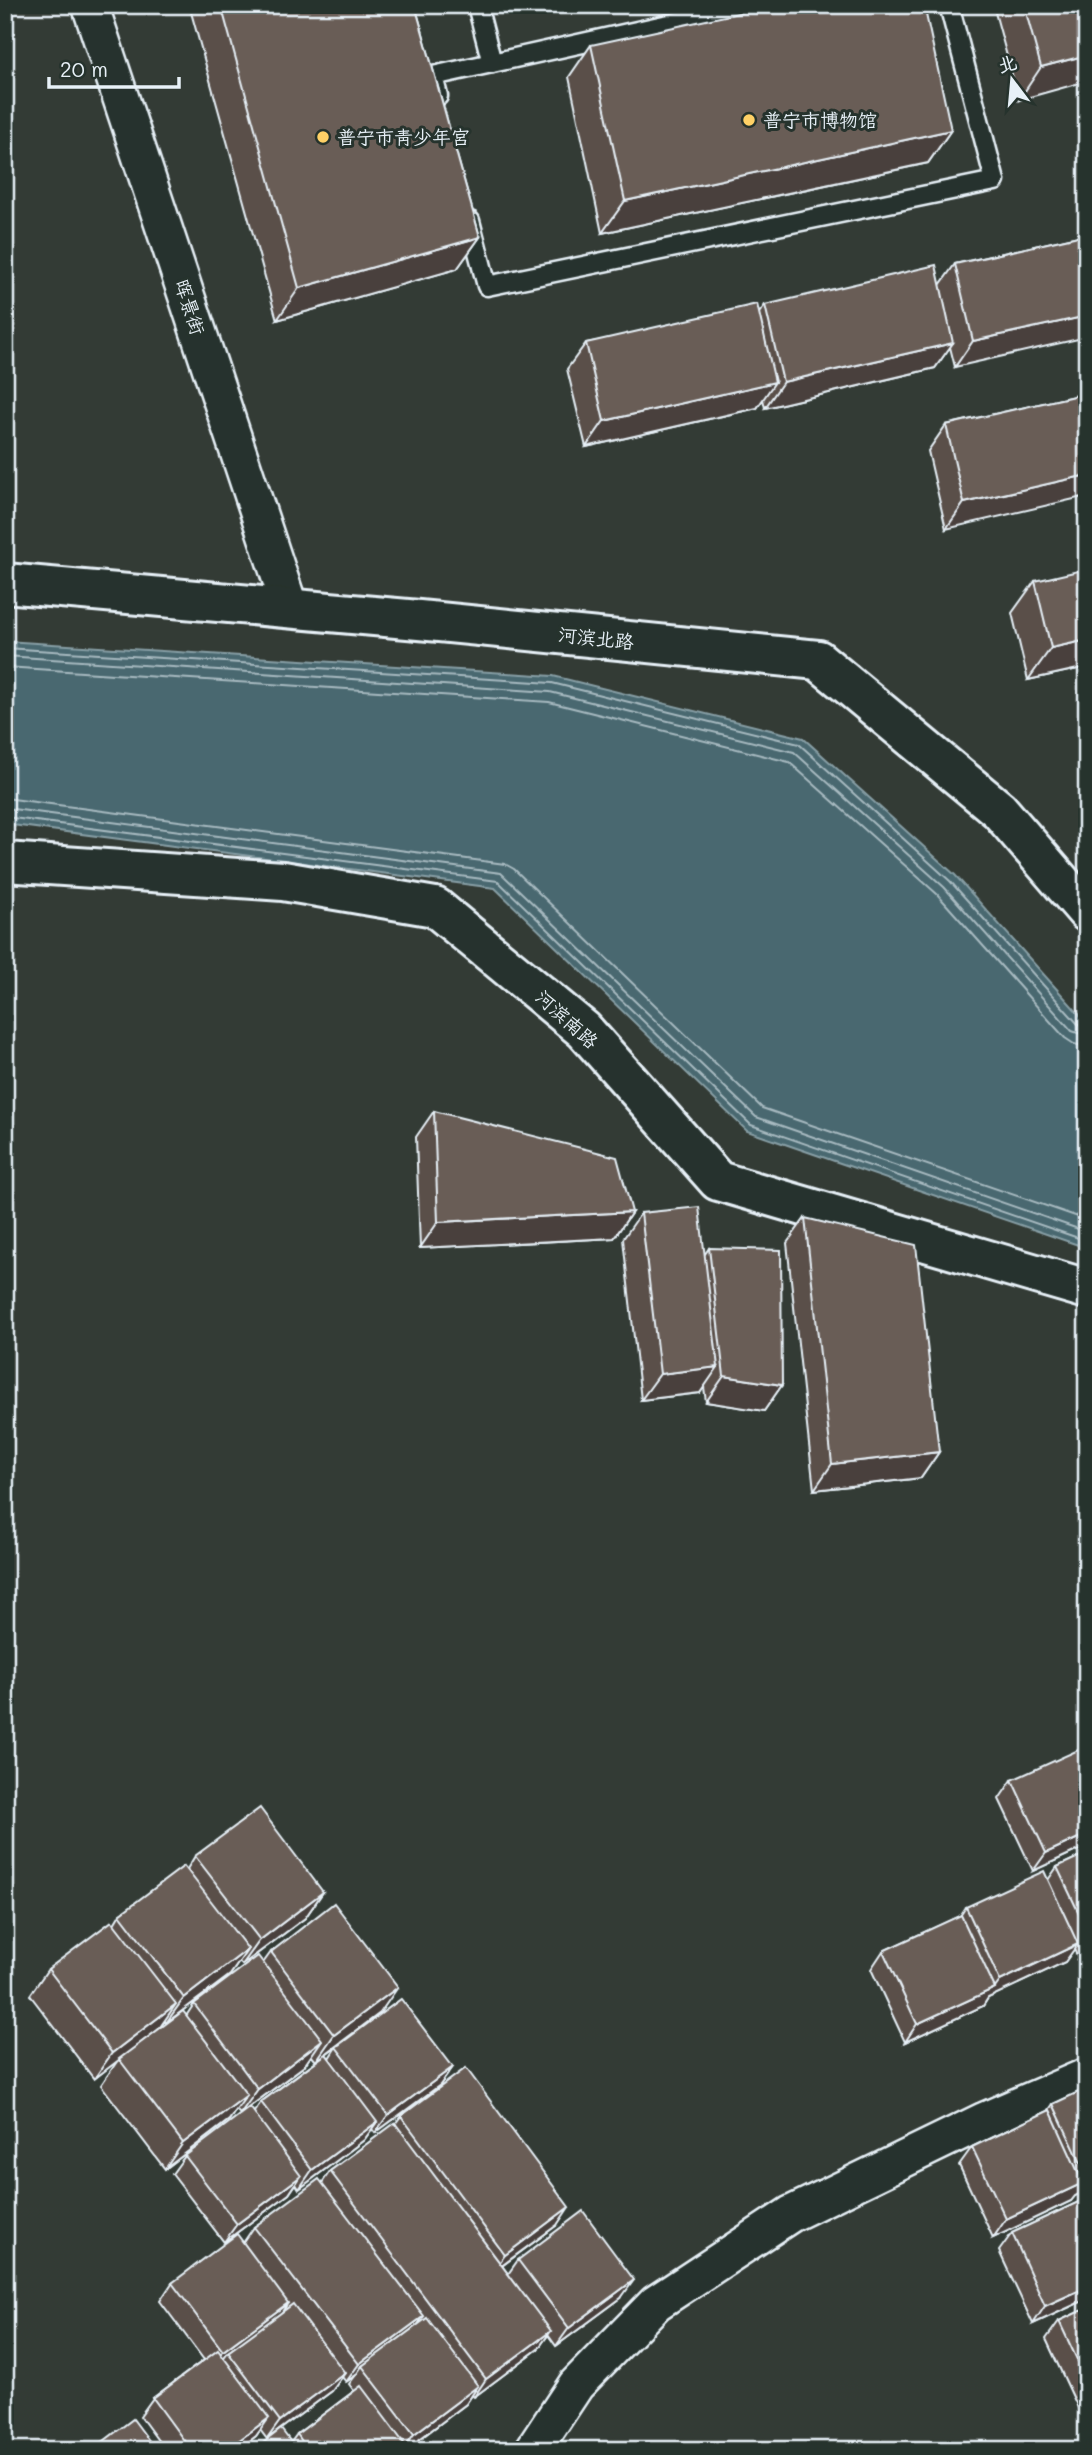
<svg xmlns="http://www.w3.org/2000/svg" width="1092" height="2455" viewBox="0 0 1092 2455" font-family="Mali,'LXGW WenKai TC',sans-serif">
	<rect width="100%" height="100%" fill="#333b35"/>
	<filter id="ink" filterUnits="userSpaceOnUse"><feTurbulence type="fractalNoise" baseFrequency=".0143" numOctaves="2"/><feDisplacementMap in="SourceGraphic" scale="14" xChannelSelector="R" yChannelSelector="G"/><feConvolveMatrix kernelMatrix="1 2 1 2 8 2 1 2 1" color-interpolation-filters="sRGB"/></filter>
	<g filter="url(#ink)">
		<polygon fill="#48686f" stroke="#889fa6" stroke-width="2" points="5,641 553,676 803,738 955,875 1087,1023 1087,1248 747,1131 495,888 5,824"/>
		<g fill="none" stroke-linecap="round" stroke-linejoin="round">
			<g stroke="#a8bac1" stroke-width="2">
				<polyline points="5,648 552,683 799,744 950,881 1078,1024 1087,1027"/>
				<polyline points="5,656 550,692 794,752 944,887 1072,1031 1087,1036"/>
				<polyline points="5,667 549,702 789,762 937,894 1065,1038 1074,1044 1087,1047"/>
				<polyline points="5,798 505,864 514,869 762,1108 1087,1220"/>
				<polyline points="5,808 501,873 756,1117 1087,1232"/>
				<polyline points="5,817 498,881 751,1125 1087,1241"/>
			</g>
			<defs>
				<g id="lane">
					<polyline points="477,5 492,63 755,5"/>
					<polyline points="438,96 433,76 492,63"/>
					<polyline points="470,221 487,286 995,181 949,5"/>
				</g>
				<g id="street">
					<polyline points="90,5 290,608"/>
					<polyline points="533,2450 576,2385 656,2303 791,2214 985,2120 1087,2076"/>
				</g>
				<g id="secondary">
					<polyline points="5,583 419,620 818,660 999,810 1087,912"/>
					<polyline points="5,862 283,881 435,907 584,1030 718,1181 1087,1289"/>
				</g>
			</defs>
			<use href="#lane" stroke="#e8f1f8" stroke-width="23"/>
			<use href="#street" stroke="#e8f1f8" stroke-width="40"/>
			<use href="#secondary" stroke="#e8f1f8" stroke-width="44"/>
			<use href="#lane" stroke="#26332d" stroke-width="18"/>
			<use href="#street" stroke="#26332d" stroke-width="35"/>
			<use href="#secondary" stroke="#26332d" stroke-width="38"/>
		</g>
		<g fill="#5a504a" stroke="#e8f1f8" stroke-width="2">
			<polygon points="189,5 415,5 480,237 457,269 277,320"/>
			<polygon points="993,5 1087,5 1019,100"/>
			<polygon points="591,45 951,130 928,163 602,233 569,77"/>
			<polygon points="1087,234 955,367 950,347 935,368 765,408 763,399 757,408 586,447 567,369 586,343 759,313 765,305 940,285 955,264"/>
			<polygon points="1087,393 946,529 928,451 946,425"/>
			<polygon points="1035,581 1087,667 1028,680 1012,613"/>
			<polygon points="434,1111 632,1212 614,1238 420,1248 416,1137"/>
			<polygon points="641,1213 705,1254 709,1248 782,1385 764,1411 706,1402 704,1387 700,1393 641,1400 623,1239"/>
			<polygon points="805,1218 939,1452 921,1478 814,1490 787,1243"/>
			<polygon points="1012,1780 1087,1846 1033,1871 999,1799"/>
			<polygon points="1087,1853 1087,1954 1078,1958 1074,1949 1065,1962 988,1998 983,2006 905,2042 871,1969 883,1951 960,1916 966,1907 1048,1880 1057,1867"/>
			<polygon points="195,1856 323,1892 305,1918 242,1965 239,1962 230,1975 166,2023 165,2021 158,2030 186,2016 194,2004 263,1963 271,1952 380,2013 326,2054 329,2058 336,2047 453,2067 440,2085 375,2133 372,2129 364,2140 299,2189 296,2184 289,2194 224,2242 172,2174 185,2156 254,2112 261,2102 316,2061 311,2055 304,2066 240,2114 236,2110 229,2120 165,2169 101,2085 118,2060 94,2079 30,1995 48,1969 114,1924 120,1914 187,1869"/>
			<polygon points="1087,2088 1087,2190 1075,2196 1071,2201 993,2238 959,2165 972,2147 1048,2111 1053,2104"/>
			<polygon points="401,2116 557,2225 502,2266 508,2274 518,2260 621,2298 556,2346 548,2335 538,2349 474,2397 472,2395 466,2404 408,2448 410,2450 254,2450 291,2442 297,2434 354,2391 349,2384 356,2375 346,2382 342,2377 332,2391 267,2439 260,2430 256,2436 238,2450 165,2450 140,2416 153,2398 204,2360 160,2301 172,2283 243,2243 254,2227 322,2183 330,2171 395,2124"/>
			<polygon points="1087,2198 1087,2299 1033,2324 999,2251 1012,2233"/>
			<polygon points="1087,2308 1087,2408 1080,2412 1046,2339 1059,2321"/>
		</g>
		<g fill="#4a413c" stroke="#e8f1f8" stroke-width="2">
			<polygon points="1087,55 1087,81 1019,100 1041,67"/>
			<polygon points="951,130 928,163 602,233 625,201"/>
			<polygon points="480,237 457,269 277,320 299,288"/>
			<polygon points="1087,316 1087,337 955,367 973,341"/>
			<polygon points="953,343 935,368 765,408 783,382"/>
			<polygon points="775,382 757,408 586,447 604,421"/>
			<polygon points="1087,475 1087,496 946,529 964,503"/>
			<polygon points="1087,640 1087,667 1028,680 1051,648"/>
			<polygon points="632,1212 614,1238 420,1248 438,1222"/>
			<polygon points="718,1367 700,1393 641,1400 660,1374"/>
			<polygon points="724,1376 782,1385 764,1411 706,1402"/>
			<polygon points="939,1452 921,1478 814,1490 832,1464"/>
			<polygon points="1087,1834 1087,1846 1033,1871 1046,1853"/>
			<polygon points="323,1892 305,1918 242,1965 260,1940"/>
			<polygon points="1078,1944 1065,1962 988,1998 983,2006 905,2042 917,2024 995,1988 1000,1981"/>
			<polygon points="1087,1946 1087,1954 1078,1958"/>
			<polygon points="248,1949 230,1975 166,2023 184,1998"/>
			<polygon points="398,1987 380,2013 316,2061 334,2035"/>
			<polygon points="176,2004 158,2030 94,2079 112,2053"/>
			<polygon points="322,2040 304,2066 240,2114 258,2089"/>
			<polygon points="453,2067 440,2085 375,2133 388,2115"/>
			<polygon points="247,2095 229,2120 165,2169 183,2143"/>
			<polygon points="377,2122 364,2140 299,2189 312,2170"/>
			<polygon points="301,2176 289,2194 224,2242 237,2224"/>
			<polygon points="1087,2178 1087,2190 1075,2196 1071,2201 993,2238 1006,2219 1083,2183"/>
			<polygon points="569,2207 557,2225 492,2273 505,2255"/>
			<polygon points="634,2280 621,2298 556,2346 569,2328"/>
			<polygon points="1087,2287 1087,2299 1033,2324 1045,2306"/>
			<polygon points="288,2303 276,2321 228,2352 222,2360 211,2369 223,2351"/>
			<polygon points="424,2316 411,2334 362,2366 356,2375 346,2382 359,2364"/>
			<polygon points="551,2331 538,2349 474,2397 486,2379"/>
			<polygon points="345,2373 332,2391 267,2439 280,2421"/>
			<polygon points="478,2386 466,2404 405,2450 403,2450 414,2434"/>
			<polygon points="1087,2402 1087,2408 1080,2412"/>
			<polygon points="269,2418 256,2436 238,2450 226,2450"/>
		</g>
		<g fill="#695d56" stroke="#e8f1f8" stroke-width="2">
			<polygon points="221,5 415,5 480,237 299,288"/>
			<polygon points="775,5 924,5 951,130 625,201 591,45"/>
			<polygon points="1024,5 1087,5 1087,55 1041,67"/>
			<polygon points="1087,234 1087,316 973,341 955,264"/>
			<polygon points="936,265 953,343 783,382 765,305"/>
			<polygon points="757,304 775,382 604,421 586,343"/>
			<polygon points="1087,393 1087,475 964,503 946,425"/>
			<polygon points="1087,569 1087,640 1051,648 1035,581"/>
			<polygon points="434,1111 617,1157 632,1212 438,1222"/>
			<polygon points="699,1207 718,1367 660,1374 641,1213"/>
			<polygon points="805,1218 916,1245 939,1452 832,1464"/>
			<polygon points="709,1248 781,1250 782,1385 724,1376"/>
			<polygon points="1087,1746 1087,1834 1046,1853 1012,1780"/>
			<polygon points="260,1808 323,1892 260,1940 195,1856"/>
			<polygon points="1087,1853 1087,1930 1057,1867"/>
			<polygon points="184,1866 248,1949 184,1998 120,1914"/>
			<polygon points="1044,1871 1078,1944 1000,1981 966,1907"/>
			<polygon points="334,1903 398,1987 334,2035 271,1952"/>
			<polygon points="961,1915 995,1988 917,2024 883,1951"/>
			<polygon points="112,1921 176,2004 112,2053 48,1969"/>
			<polygon points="258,1956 322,2040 258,2089 194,2004"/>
			<polygon points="401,1999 453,2067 388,2115 336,2047"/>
			<polygon points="183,2011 247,2095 183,2143 119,2059"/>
			<polygon points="326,2054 377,2122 312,2170 261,2102"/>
			<polygon points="466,2068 569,2207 505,2255 401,2116"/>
			<polygon points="1087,2088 1087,2176 1053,2104"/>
			<polygon points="250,2107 301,2176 237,2224 185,2156"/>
			<polygon points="1050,2110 1083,2183 1006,2219 972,2147"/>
			<polygon points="395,2123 551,2331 486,2379 330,2171"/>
			<polygon points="319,2179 424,2316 359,2364 254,2227"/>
			<polygon points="1087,2198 1087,2287 1045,2306 1012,2233"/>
			<polygon points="583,2211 634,2280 569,2328 518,2260"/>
			<polygon points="237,2234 288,2303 223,2351 172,2283"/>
			<polygon points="293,2304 345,2373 280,2421 228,2352"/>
			<polygon points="1087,2308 1087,2381 1059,2321"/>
			<polygon points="427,2318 478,2386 414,2434 362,2366"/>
			<polygon points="218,2350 269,2418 226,2450 191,2450 153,2398"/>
			<polygon points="361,2386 409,2450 308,2450 297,2434"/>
			<polygon points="133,2419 156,2450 92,2450"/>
			<polygon points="281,2429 297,2450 254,2450"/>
		</g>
	</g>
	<g fill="#ffd166" stroke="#26332d" stroke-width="2.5">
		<circle cx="749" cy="120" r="7"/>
		<circle cx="323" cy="137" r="7"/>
	</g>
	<g text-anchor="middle" stroke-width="6" stroke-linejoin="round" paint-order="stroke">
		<g font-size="19" fill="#e8f1f8" stroke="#26332d" text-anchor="start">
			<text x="763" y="127">普宁市博物馆</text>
			<text x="337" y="144">普宁市青少年宫</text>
		</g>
		<g font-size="19" fill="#e8f1f8" stroke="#26332d">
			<text transform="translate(190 307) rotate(72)" y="7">晖景街</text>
			<text transform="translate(596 638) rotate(6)" y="7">河滨北路</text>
			<text transform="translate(567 1019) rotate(42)" y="7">河滨南路</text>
		</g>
	</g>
	<rect width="1092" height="2455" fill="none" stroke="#26332d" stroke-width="28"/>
	<rect x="14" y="14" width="1064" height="2427" fill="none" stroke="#e8f1f8" stroke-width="2.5" filter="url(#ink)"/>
	<g transform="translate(1012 80) rotate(344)" stroke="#26332d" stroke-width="5" paint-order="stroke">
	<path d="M0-5L12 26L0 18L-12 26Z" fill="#e8f1f8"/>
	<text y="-10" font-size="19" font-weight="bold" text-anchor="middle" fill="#e8f1f8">北</text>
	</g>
	<path d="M49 77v10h130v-10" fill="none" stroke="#e8f1f8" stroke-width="3.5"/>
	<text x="60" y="77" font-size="21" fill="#e8f1f8" stroke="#26332d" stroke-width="5" paint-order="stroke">20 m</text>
</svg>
